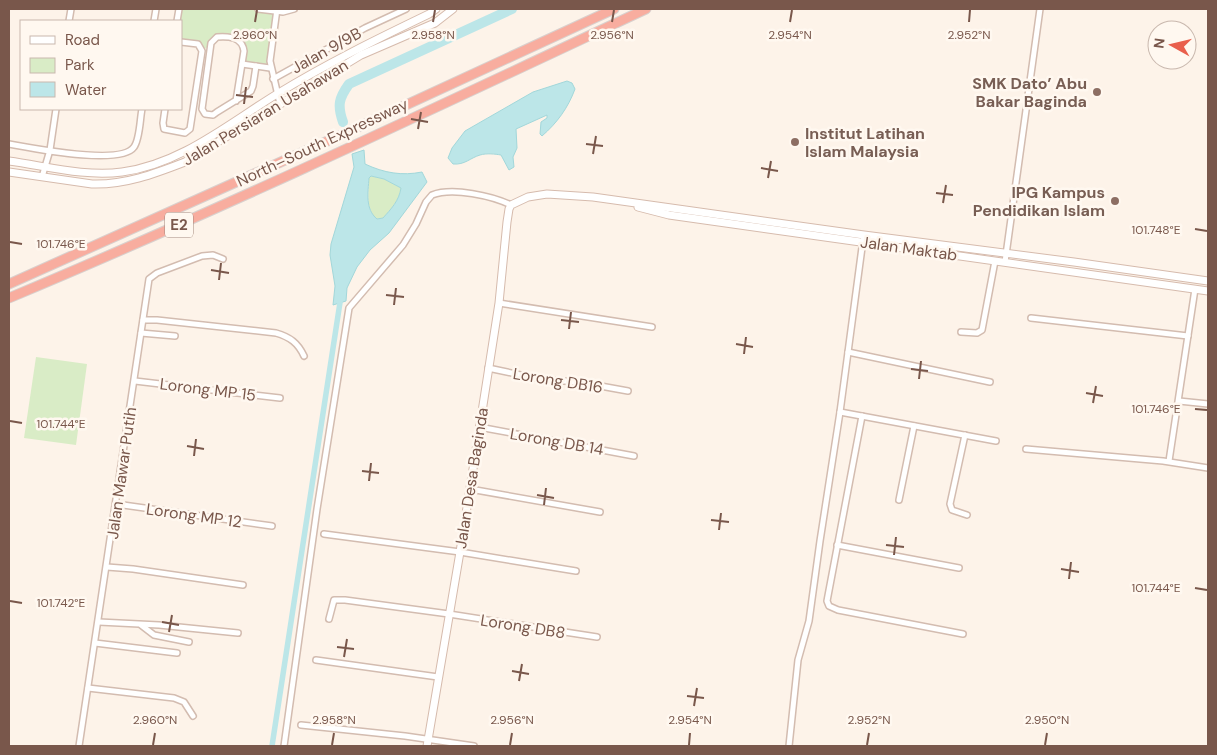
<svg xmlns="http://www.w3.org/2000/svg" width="1217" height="755" viewBox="0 0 1217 755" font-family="'DM Sans',sans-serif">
	<rect width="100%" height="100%" fill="#fdf3e9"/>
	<g fill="#d9ecc6">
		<polygon points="179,9 258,9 277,11 270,68 242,64 241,41 221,37 202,51 201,47 181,42 181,21 178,21"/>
		<path d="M371 176 384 179 401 188C399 201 391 209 383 218L377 219C365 209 369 193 369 178Z"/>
		<polygon points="36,357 87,364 76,445 24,438"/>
	</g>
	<g fill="#bce6e8" stroke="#a2d7da" fill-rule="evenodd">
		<path d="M567 81 572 83 575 89C568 108 557 123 542 136L540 134 541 122 547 118V115L516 129 517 148 513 157 514 167 509 170 501 155C495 154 487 153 480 155 470 158 465 165 453 164L448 158 452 148 465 131 533 92Z"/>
		<path d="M364 150 365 164C384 173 402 176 422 172L427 182 389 233 370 250 357 267 347 288 346 301 333 305 335 286 330 255 331 244 354 167 352 154ZM371 176 384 179 401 188C399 201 391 209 383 218L377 219C365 209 368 193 369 178Z"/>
	</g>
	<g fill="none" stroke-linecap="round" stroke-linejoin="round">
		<polyline stroke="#bce6e8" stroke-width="5.5" points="272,746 341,296"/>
		<path stroke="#bce6e8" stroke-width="10" d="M343 122C337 105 339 98 349 84L512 9"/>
		<defs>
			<g id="street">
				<polyline points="258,9 283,12 294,9"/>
				<polyline points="277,9 270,61 280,104"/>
				<polyline points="69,21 71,9"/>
				<polyline points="154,21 156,9"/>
				<polyline points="177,21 179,9"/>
				<polyline points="242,64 270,68"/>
				<polyline points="273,79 365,28 406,9"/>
				<path d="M236 101 244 51C242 37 229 36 217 37L211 43 202 109 205 114 213 115 217 112 251 91 253 86 256 66"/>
				<polyline points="165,109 163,123 164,129 185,133 190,129 202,51 198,44 181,42"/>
				<path d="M9 144C32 148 121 166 134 147 140 139 140 118 142 109"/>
				<polyline points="42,177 50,150 56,109"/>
				<polyline points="1005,262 1040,9"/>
				<polyline points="499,303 652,327"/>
				<polyline points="1031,318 1188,336"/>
				<path d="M143 320H157L276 333C290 337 298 343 304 356"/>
				<polyline points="961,332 977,333 982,330 995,261"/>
				<polyline points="141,333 175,336"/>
				<polyline points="848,352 990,382"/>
				<polyline points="488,368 535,378 584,383 628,391"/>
				<polyline points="135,381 280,398"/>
				<polyline points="1179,401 1208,404"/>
				<polyline points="840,412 996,441"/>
				<polyline points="862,416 827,601 829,606 838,610 963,634"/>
				<polyline points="479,427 634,456"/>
				<polyline points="965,435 950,504 952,510 967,515"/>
				<polyline points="1026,449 1163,461 1208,468"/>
				<polyline points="1169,461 1195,289"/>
				<polyline points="470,489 600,512"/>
				<polyline points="899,500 914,426"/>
				<polyline points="116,504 272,526"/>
				<polyline points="324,534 460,552 576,571"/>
				<polyline points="837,545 959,568"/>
				<polyline points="107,567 133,569 243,585"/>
				<polyline points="329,619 334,600 345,600 449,614 597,637"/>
				<polyline points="99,622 159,625 238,633"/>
				<polyline points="141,625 154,635 189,642"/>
				<polyline points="95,643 177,653"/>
				<polyline points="316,660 438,677"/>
				<polyline points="88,688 174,698 184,702 193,716"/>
				<polyline points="301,725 405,736 474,746"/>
				<polyline points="79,746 149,279 157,273 202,256 213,255 223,259"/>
				<path d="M284 746 317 509 349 308 403 245 416 224 426 202 432 195C453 187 492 196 511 205"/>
				<polyline points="789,746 798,660 809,621 820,541 840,412 863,240"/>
			</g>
			<g id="secondary">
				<path d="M9 161C46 166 85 177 122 172 181 164 228 124 277 94 326 64 377 39 429 14L436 9"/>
				<path d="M9 172 92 184C125 185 154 174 185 162L361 55 435 23 453 9"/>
				<polyline points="638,207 669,215 1208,291"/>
				<polyline points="427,746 460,552 499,303 507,222 509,209 511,205 528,197 547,194 593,197 864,235 1074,262 1208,281"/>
			</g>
			<g id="highway">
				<polyline points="9,284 341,135 614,9"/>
				<path d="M9 298C224 208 435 108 646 9"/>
			</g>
		</defs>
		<use href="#street" stroke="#d3bcb0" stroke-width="8"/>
		<use href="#secondary" stroke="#d6bbad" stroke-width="9"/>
		<use href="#highway" stroke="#d9d0cd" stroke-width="11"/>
		<use href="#street" stroke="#fff" stroke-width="5"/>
		<use href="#secondary" stroke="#fff" stroke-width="7"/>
		<use href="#highway" stroke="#f8ad9f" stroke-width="9"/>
	</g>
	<path fill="none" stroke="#79574b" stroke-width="2" d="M255 22 257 10M433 22 435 10M612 22 614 10M790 22 792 10M969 22 970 10M236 95 253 97M244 104 246 87M411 119 428 122M418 129 421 112M586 144 603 146M593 154 596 136M761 168 778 171M768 178 771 161M936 193 953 195M943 203 946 185M1195 229 1207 231M10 242 22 244M211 270 229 273M219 280 221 263M386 295 404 297M394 305 396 288M561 320 579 322M569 329 571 312M736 344 753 347M744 354 746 337M911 369 928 371M919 379 921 361M1086 393 1103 396M1093 403 1096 386M1195 409 1207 410M10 421 22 423M187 446 204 449M194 456 196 439M362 471 379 473M369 481 371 463M537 495 554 498M544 505 546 488M711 520 729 522M719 530 721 513M886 545 904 547M894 555 896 537M1061 569 1079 572M1069 579 1071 562M1195 588 1207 590M10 601 22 603M162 622 179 625M169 632 172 615M337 647 354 649M344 657 347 639M512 671 529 674M519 681 522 664M687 696 704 698M694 706 697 688M153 745 155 733M332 745 334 733M510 745 512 733M689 745 690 733M867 745 869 733M1045 745 1047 733"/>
	<g fill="#8d6e63" stroke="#fff8f0" stroke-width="2">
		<circle cx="1097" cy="92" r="5"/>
		<circle cx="795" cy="142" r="5"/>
		<circle cx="1115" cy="201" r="5"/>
	</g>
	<g text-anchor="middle" stroke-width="5" stroke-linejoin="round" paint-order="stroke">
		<rect fill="#fff8f0" stroke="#a1877c" stroke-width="1" x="165" y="212.5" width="28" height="25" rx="4"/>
		<g font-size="15" font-weight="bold" fill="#79574b">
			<text x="179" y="230">E2</text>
		</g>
		<g font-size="16" fill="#79574b" stroke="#fff8f0">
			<text transform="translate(326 50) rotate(-29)" y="6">Jalan 9/9B</text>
			<text transform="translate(265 112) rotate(-31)" y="6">Jalan Persiaran Usahawan</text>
			<text transform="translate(322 142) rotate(-25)" y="6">North–South Expressway</text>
			<text transform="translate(909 248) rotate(8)" y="6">Jalan Maktab</text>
			<text transform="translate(558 380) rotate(9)" y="6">Lorong DB16</text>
			<text transform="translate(208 389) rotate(7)" y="6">Lorong MP 15</text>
			<text transform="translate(557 441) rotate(10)" y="6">Lorong DB 14</text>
			<text transform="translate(121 473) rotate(-82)" y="6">Jalan Mawar Putih</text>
			<text transform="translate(471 478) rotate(-81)" y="6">Jalan Desa Baginda</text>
			<text transform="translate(194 515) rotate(8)" y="6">Lorong MP 12</text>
			<text transform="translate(523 626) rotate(9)" y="6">Lorong DB8</text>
		</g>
		<g font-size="16" font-weight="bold" fill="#785e54" stroke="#fff8f0" text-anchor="end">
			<text x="1087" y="89">SMK Dato’ Abu<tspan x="1087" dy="18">Bakar Baginda</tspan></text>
			<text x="805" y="139" text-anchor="start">Institut Latihan<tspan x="805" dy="18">Islam Malaysia</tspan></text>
			<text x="1105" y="198">IPG Kampus<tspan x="1105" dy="18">Pendidikan Islam</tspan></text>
		</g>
	</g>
	<g font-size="12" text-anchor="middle" fill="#79574b" stroke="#fff8f0" stroke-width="5" stroke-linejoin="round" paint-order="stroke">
		<text x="255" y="39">2.960°N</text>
		<text x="433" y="39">2.958°N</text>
		<text x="612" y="39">2.956°N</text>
		<text x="790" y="39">2.954°N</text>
		<text x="969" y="39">2.952°N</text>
		<text x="1156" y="234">101.748°E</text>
		<text x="61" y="248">101.746°E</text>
		<text x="1156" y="413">101.746°E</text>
		<text x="61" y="428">101.744°E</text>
		<text x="1156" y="592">101.744°E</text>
		<text x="61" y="607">101.742°E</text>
		<text x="155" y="724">2.960°N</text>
		<text x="334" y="724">2.958°N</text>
		<text x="512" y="724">2.956°N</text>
		<text x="690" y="724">2.954°N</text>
		<text x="869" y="724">2.952°N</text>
		<text x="1047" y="724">2.950°N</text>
	</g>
	<rect width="1217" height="755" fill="none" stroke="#79574b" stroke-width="20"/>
	<rect x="20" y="20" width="162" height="90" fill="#fff8f0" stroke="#c9b8ae"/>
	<rect x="30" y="36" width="25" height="8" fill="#ffffff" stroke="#c9b8ae"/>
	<text x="65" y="45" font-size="15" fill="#79574b">Road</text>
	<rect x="30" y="58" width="25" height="15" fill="#d9ecc6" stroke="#c9b8ae"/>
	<text x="65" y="70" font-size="15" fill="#79574b">Park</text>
	<rect x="30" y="82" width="25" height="15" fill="#bce6e8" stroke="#c9b8ae"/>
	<text x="65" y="95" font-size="15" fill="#79574b">Water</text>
	<g transform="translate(1172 45) rotate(278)"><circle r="24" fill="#fff8f0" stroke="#c9b8ae"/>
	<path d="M0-4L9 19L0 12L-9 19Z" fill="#e95f4c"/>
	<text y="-8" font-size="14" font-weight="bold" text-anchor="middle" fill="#79574b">N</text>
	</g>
</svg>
